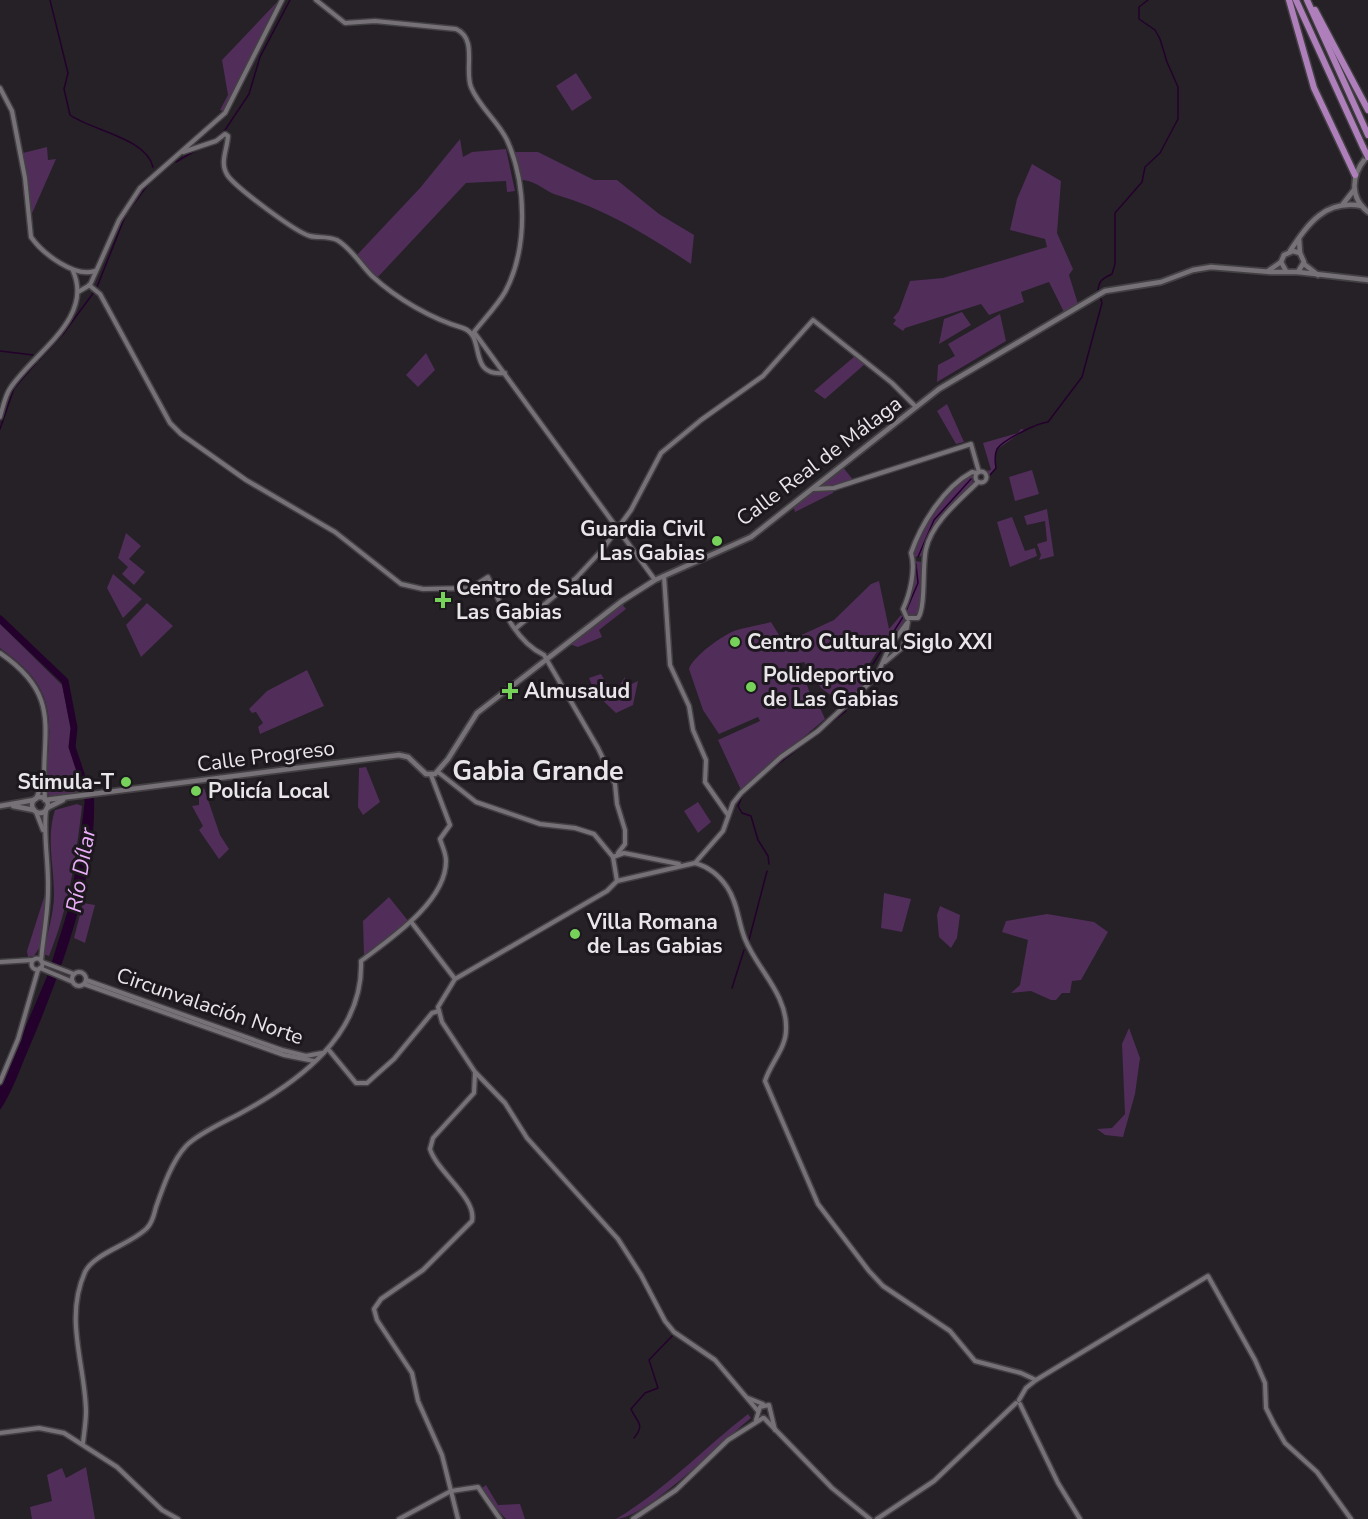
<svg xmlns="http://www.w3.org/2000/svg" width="1368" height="1519" viewBox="0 0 1368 1519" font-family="'Nunito Sans',sans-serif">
	<rect width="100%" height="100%" fill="#252126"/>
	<g fill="#512d5a">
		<polygon points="277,2 228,104 223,111 220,110 228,95 222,60"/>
		<polygon points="576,73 592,98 572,111 556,86"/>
		<polygon points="460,139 463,157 472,152 506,149 515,191 507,192 506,181 466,183 377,278 356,256 420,188"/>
		<polygon points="47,147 48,160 56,159 30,218 23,153"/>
		<path d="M513 152H538L594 180H617L659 214 694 235 691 264C649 236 605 209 557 195 544 191 536 180 520 180Z"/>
		<polygon points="1032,164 1061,181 1057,233 1073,269 1069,275 1078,304 1064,312 1049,282 1021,292 1024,302 989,315 981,304 905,328 903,331 893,324 896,320 893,318 899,311 910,281 943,278 1047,247 1045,239 1010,230 1017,199"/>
		<polygon points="962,312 971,325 939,344 944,319"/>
		<polygon points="1000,314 1006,341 937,382 938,365 955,356 948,344"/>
		<polygon points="426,353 435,370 418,387 406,375"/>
		<polygon points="855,356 865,364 825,399 814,391"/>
		<polygon points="947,404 964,442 956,444 937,411"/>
		<polygon points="1021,429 1025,430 996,450 996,468 990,475 986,471 991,470 983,443 1018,433"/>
		<polygon points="842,466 854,481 834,488 833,493 795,512 793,505"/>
		<polygon points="1032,470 1039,494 1015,501 1009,477"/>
		<path d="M972 474 973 484C955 497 927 534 923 556L914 557C908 536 954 485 972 474Z"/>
		<polygon points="1047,509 1054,556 1039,560 1041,555 1037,544 1047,541 1045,521 1027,525 1024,516"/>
		<polygon points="1012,517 1025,551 1035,548 1037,556 1010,567 997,522"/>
		<polygon points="126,533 141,546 129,559 145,572 134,585 122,574 128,567 118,558"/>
		<polygon points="914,561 922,562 920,612 913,616 905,615 912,589"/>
		<polygon points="113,574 142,599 123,618 107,588"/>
		<path d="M879 581 889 629 901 615 906 621 890 644 883 642 868 666 870 678 844 705 821 688 804 662 799 663 812 699 817 701 825 719 741 790 718 740 760 721 758 717 719 734 703 710 689 669C692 657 725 633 737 630 748 627 760 625 771 622L784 643 834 620 871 584Z"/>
		<polygon points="147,603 173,626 141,657 126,625"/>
		<polygon points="622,604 626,609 599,630 602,637 578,647 572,645 571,642"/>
		<path d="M0 624 62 685 84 792 49 796C44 783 47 768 48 755 53 701 44 680 0 648Z"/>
		<polygon points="307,670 324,706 260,734 258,727 263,723 256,712 252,713 249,709 267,691"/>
		<polygon points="601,674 610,689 619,686 625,677 625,687 638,681 633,705 616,713 595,693 589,678"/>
		<polygon points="366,767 380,802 363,815 358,807 359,768"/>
		<polygon points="204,788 220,835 229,849 219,859 199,830 203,826 192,806 199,805 199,794"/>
		<polygon points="698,802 711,822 698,833 684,811"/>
		<path d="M77 804 82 806C76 858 69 907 49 956L43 954C47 934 54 914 54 894 54 865 46 838 55 810Z"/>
		<polygon points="46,891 44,927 39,948 34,956 28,957 27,951"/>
		<polygon points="884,893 911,899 902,932 881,928"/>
		<polygon points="389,897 409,922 364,957 363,921"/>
		<polygon points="83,903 95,905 85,943 74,938"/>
		<polygon points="940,906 960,915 957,938 951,948 939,937 937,915"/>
		<polygon points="1047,914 1094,922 1108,932 1081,980 1072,981 1070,993 1062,993 1056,1000 1051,1000 1031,991 1011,993 1020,985 1028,940 1002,932 1006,921"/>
		<polygon points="1129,1028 1140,1058 1135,1094 1123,1137 1105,1135 1097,1129 1112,1128 1125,1114 1122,1044"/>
		<path d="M748 1414 751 1418C723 1440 646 1519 616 1519 665 1490 703 1449 748 1414Z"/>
		<polygon points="86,1467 95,1519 32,1519 30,1507 52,1501 47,1475 62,1468 66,1478"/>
		<polygon points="486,1485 498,1505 520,1504 525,1519 506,1519 492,1504 482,1488"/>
	</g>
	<path fill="#24012d" d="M94 797C97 877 60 975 29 1048 20 1068 13 1091 0 1110V1087L48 974 68 910 78 857 85 799Z"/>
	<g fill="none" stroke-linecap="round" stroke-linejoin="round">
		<g stroke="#24012d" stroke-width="1.5">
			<path d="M50 0 68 73 64 89 70 115C93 131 146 138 153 167"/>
			<polyline points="213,140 225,130 249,94 260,57 290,0"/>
			<polyline points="176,162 198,149"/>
			<polyline points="97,287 126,214 149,183"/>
			<path d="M1098 292C1098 281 1103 278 1112 274L1115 264V213L1142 182 1145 167 1160 153 1178 119V87L1167 62 1160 39 1155 30 1139 19V7L1148 0"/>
			<polyline points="0,351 33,355"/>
			<polyline points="39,360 63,334 94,292"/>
			<polyline points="0,429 14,388 36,363"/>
			<path d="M990 475 996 468C995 462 994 455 997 449 1003 440 1037 423 1048 422L1082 377 1102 303 1100 296"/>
			<polyline points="918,557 934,520 971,479"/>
			<polyline points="906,611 918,583 916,564"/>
			<polyline points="872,676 871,667 903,617"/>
			<polyline points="764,775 846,711"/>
			<polyline points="758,780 743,794 738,806 742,813 751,816 758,840 768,856 769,864"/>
			<polyline points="749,940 767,871"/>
			<polyline points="732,988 744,950"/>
			<path d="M634 1438C646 1424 636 1421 631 1409L645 1393 658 1388 649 1360 673 1335"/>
		</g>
		<polyline stroke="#24012d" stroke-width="7" points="0,619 65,681 74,728 72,747 87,792 89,807"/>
		<defs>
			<g id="tertiary">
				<path d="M316 0 345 23 375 21 456 29C478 39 464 69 471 87 479 107 498 121 507 140 527 185 528 249 505 292 497 306 484 319 474 332L655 580"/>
				<path d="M0 88 12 111 25 178 31 237C43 254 75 278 95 271"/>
				<path d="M183 152 216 141 225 134 228 136C227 151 219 163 228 176 237 188 295 232 310 236 318 238 328 236 337 240 351 248 361 265 372 276 397 299 432 319 463 328 487 336 466 377 505 373"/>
				<path d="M89 285 100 294 170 423 181 434 246 480 335 532 401 584 423 589 471 588 488 577C501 605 514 641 544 655L598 748 615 784 617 804 625 830V844L618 853"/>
				<polyline points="78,292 90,285 119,220 140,188 225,113 282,0"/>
				<path d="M0 417C3 407 5 395 11 387 35 352 94 318 73 271"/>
				<circle cx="981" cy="477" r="5.5"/>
				<path d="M977 473 972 472C944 487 921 524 911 553 916 569 910 594 903 609L907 618H918C926 607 922 565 926 549 932 522 960 500 978 482"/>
				<polyline points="813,489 834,488 971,444 979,472"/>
				<polyline points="664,576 670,665 689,706 693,730 706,760 705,782 728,815"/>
				<polyline points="515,629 576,578 602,550 631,510 661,453 701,420 763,376 813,320 892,383 916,407"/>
				<path d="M0 653C66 698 39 734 45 799"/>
				<polyline points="885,662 903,647 908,622"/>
				<polyline points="438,772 476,802 540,824 575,828 594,834 613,857"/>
				<polyline points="36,799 41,786"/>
				<polyline points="36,812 43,830"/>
				<polyline points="613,857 624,853 679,864"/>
				<polyline points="613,857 617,881"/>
				<path d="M695 863C709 867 719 875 727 887 738 903 738 922 745 939 757 969 788 995 786 1030 786 1048 770 1064 765 1081L818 1204 869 1271 883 1286 950 1331 975 1361 1021 1373 1036 1380"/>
				<polyline points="412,923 455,979"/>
				<circle cx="37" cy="964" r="5.5"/>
				<path d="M41 961C43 937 48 914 48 890 49 863 43 837 46 810"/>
				<polyline points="0,962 33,960"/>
				<polyline points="42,962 74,974"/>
				<polyline points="40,968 73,982"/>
				<circle cx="79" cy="979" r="7"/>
				<polyline points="86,980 282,1050 306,1056 322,1053"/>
				<polyline points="84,984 284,1055 314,1061"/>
				<polyline points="328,1049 356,1083 367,1083 394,1059 432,1013 439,1011"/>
				<polyline points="0,1082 18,1039 38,970"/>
				<polyline points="748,1398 763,1404"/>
				<polyline points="1019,1400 1026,1388 1036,1380 1208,1276 1255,1360 1265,1383 1266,1408 1274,1424 1285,1443 1317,1472 1351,1519"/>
				<polyline points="1020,1404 1058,1483 1080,1519"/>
				<polyline points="758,1411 715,1360 674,1332 665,1321 641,1275 618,1239 527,1138 505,1103 475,1072 442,1022 438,1007 455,979 607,891 617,881 695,863 723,831 733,803 741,793 781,757 818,731 876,677 890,646 907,623"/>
				<polyline points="764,1418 832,1488 870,1519"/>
				<polyline points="756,1420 760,1407 769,1405 775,1430"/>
				<polyline points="0,1433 39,1428 64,1433 117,1467 162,1510 178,1519"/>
				<path d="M83 1443C84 1433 86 1422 86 1411 85 1364 64 1319 85 1272 94 1253 132 1244 147 1228 153 1222 154 1214 156 1207 163 1187 172 1161 186 1146 197 1134 226 1121 241 1113 298 1082 364 1035 361 961 390 939 446 902 446 861 446 853 442 846 440 839L450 825 431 775"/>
				<polyline points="399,1519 451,1491 478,1487 500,1519"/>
				<path d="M458 1519 442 1455 418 1401 412 1373 377 1320 374 1309 381 1299 423 1270 472 1221C477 1198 437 1172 430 1149L433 1138 474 1093 475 1073"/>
				<polyline points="633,1519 676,1490 728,1440 763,1418"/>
				<polyline points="877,1519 934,1481 1016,1403"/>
			</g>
			<g id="secondary">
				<path d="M1365 159C1351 176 1350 198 1368 212"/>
				<polyline points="1343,204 1354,190"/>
				<path d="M1290 251C1308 224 1325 199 1362 206"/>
				<polyline points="1304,264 1318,275"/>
				<polyline points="1268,271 1281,262"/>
				<polyline points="1286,271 1281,262 1284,255 1293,251 1300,253"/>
				<polyline points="1298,272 1304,262 1300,253 1299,239"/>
				<circle cx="40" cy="805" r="8"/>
				<polyline points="45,800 399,755 408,757 426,774 435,774 448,759 477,713 622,601 655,580 751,537 939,389 1105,291 1161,282 1193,270 1211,267 1271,272 1298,272 1368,280"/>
				<polyline points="0,806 34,800"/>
				<polyline points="13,806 34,810"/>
				<polyline points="47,808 63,800"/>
			</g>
			<g id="motorway">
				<polyline points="1289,0 1314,88 1355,175"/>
				<polyline points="1296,0 1363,147"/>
				<polyline points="1307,0 1368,135"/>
				<polyline points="1315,10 1368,110"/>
			</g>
		</defs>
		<use href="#tertiary" stroke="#434044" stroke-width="7"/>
		<use href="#secondary" stroke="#434044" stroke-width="8"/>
		<use href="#motorway" stroke="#434044" stroke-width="9"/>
		<use href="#tertiary" stroke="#767177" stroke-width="4"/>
		<use href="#secondary" stroke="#767177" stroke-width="4.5"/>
		<use href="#motorway" stroke="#af7fbc" stroke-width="6"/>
		<defs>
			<polyline id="motorway-bridge" points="1363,147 1368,157"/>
		</defs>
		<use href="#motorway-bridge" stroke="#434044" stroke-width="9" stroke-linecap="butt"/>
		<use href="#motorway-bridge" stroke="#af7fbc" stroke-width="6"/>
	</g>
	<g fill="#76d25a" stroke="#1c181d" stroke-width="2">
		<circle cx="717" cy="541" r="6"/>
		<path d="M440 591h6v6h6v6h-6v6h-6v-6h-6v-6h6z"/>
		<circle cx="735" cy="642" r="6"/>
		<circle cx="751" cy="687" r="6"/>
		<path d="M507 682h6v6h6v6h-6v6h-6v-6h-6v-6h6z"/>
		<circle cx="126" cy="782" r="6"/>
		<circle cx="196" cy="791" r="6"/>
		<circle cx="575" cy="934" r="6"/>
	</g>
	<g text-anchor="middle" stroke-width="6" stroke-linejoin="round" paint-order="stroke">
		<g font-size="21" fill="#e9e6ea" stroke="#1c181d">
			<text transform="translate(819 461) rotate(-37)" y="7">Calle Real de Málaga</text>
			<text transform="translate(266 756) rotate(-7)" y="7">Calle Progreso</text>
			<text transform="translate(210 1006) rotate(19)" y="7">Circunvalación Norte</text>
		</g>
		<g font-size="21" font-weight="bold" fill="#e9e6ea" stroke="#1c181d" text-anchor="start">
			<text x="705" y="536" text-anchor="end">Guardia Civil<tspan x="705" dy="24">Las Gabias</tspan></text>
			<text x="456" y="595">Centro de Salud<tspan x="456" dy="24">Las Gabias</tspan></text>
			<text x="747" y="649">Centro Cultural Siglo XXI</text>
			<text x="763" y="682">Polideportivo<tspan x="763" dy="24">de Las Gabias</tspan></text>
			<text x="524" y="698">Almusalud</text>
			<text x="114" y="789" text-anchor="end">Stimula-T</text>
			<text x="208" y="798">Policía Local</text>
			<text x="587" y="929">Villa Romana<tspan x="587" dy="24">de Las Gabias</tspan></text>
		</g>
		<g font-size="22" font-style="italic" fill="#eaaefa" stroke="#1c181d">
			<text transform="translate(80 870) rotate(-80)" y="8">Río Dílar</text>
		</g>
		<g font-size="27" font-weight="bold" fill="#e9e6ea" stroke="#1c181d">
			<text x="538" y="780">Gabia Grande</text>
		</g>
	</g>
</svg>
